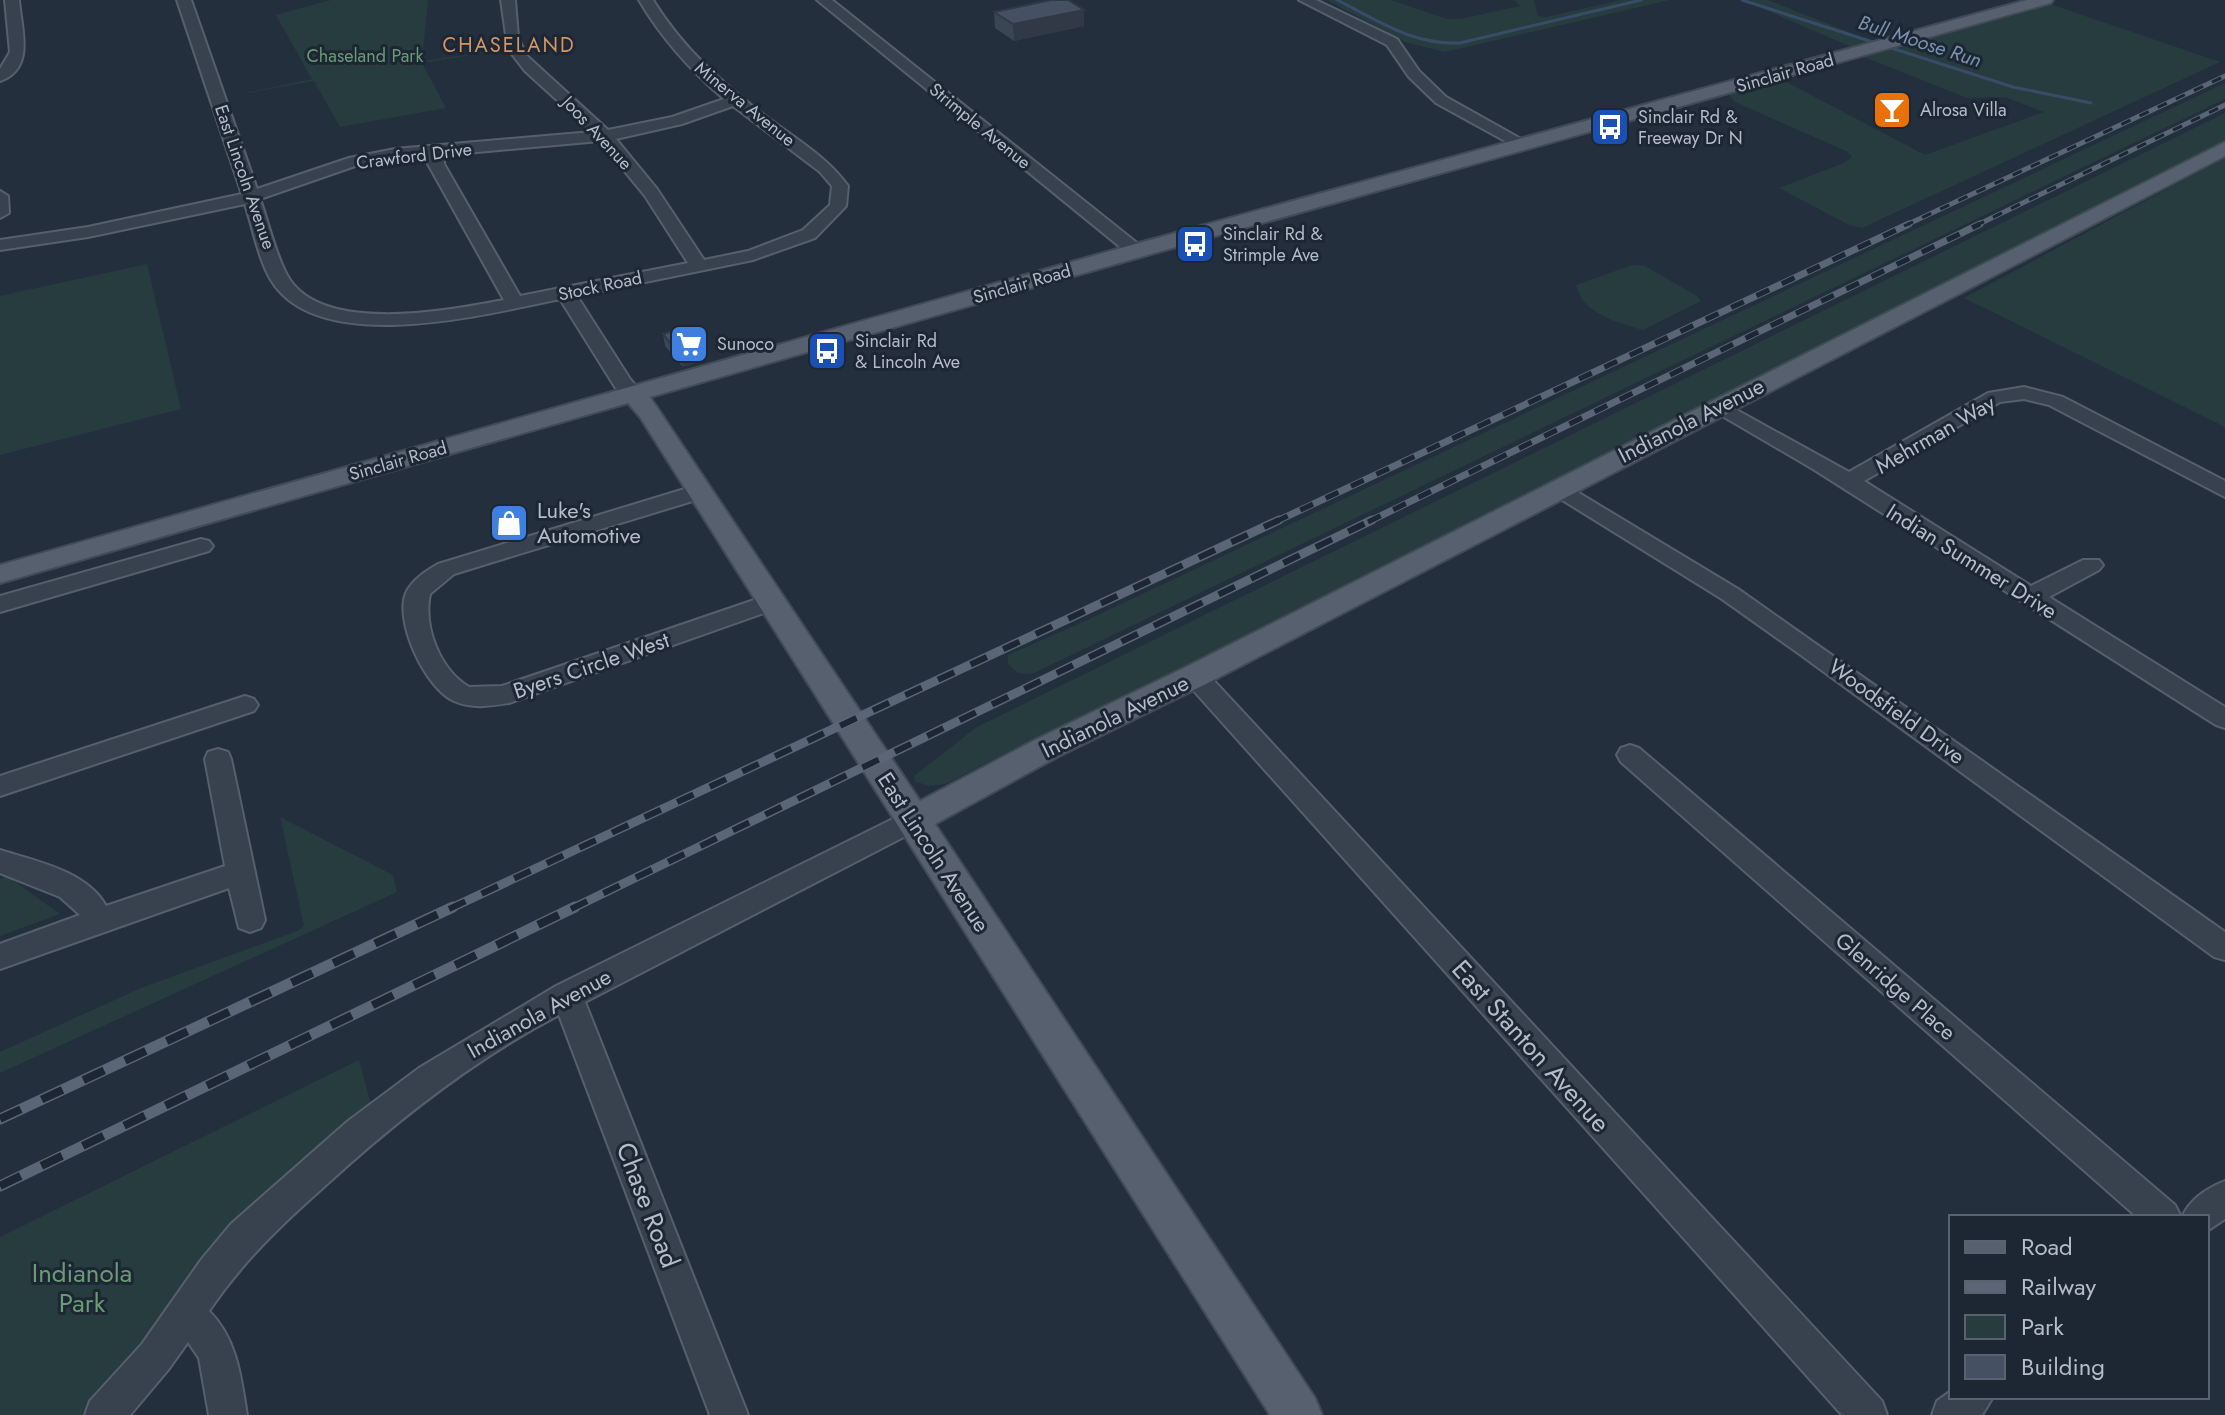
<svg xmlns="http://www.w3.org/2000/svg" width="2225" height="1415" viewBox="0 0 2225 1415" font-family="Jost,sans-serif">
	<rect width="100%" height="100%" fill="#242f3e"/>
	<g fill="#263c3f">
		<polygon points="331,0 428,0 422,61 502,50 422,63 446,108 340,127 314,81 231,96 312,79 276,15"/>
		<polygon points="1327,0 1391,0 1447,19 1460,19 1520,6 1514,0 1534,0 1538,16 1546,17 1621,0 1670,0 1445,52 1405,42"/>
		<polygon points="1743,0 1768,0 1876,43 1856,49"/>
		<polygon points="2053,5 2220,62 1862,228 1849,225 1779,188 1844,163 1852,157 1848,152 1735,102 1727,93 1779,78 1925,155 2044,112 2005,97 1967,98 1864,57 1864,55"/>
		<polygon points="2225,83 2225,99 1032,674 1018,673 1008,664 1008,655 1085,621"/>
		<polygon points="2225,113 2225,141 1123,700 1038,737 945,784 928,786 915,781 914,776 977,727"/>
		<polygon points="2225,158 2225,427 1964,298"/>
		<polygon points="147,264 181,409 0,455 0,296"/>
		<path d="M1632 265 1645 266 1697 296 1701 301 1643 330C1619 323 1582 314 1576 285Z"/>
		<polygon points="280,817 393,875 397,892 0,1073 0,1052 141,988 297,931 304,926"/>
		<polygon points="7,876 60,914 0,936 0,879"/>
		<polygon points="359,1060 371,1105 83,1415 0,1415 0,1237"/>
	</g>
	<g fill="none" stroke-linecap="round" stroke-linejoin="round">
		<g stroke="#394c67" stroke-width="3">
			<path d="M1337 0C1379 21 1412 45 1460 43L1641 0"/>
			<polyline points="1742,0 2013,87 2091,103"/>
		</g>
		<defs>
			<g id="minor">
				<path d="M5 0H19C21 28 36 69 0 81V69L10 52Z"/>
				<path d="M177 0H191L257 189 349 158 395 149 592 132 525 71 508 49 501 0H515L518 37 526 55 608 130 672 117 724 99C690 70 662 39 639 0H653C683 49 724 85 768 118 796 139 827 157 848 186L846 206 815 238 753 260 577 296 630 379 642 393 632 399 625 397 615 387 560 299C488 314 318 358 271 280 258 258 253 228 245 204L88 237 0 250V240L88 227 242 194ZM733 106 820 172 832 186 830 205 803 230 748 251 704 260 657 189 616 139 682 124ZM600 141 645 196 688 263 520 296 444 164V155ZM428 156V164L504 300C450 310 320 336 287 275 275 253 269 224 260 199L358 165Z"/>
				<polygon points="817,0 832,0 1142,247 1145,251 1142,255 1130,255"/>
				<polygon points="1299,0 1316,0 1397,39 1419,71 1446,97 1530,144 1522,149 1516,147 1436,103 1409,77 1387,45"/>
				<polygon points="0,191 8,196 9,213 0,218"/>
				<polygon points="2024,387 2063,397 2225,481 2225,497 2049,405 2024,399 2000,402 1864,481 2031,586 2083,560 2099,560 2103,565 2099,570 2049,597 2225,707 2225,728 2216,725 1813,469 1707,407 1717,401 1724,403 1849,472 1988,393"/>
				<polygon points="1559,481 1738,589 2225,932 2225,960 2214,957 1798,653 1722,599 1551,493 1548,488"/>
				<path d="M701 484 712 491 709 496 454 574 430 594C423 627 440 670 469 687L502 686 763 597H781L784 602 781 607 509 703C490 706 472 709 454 701 426 689 394 622 406 593 412 580 426 571 438 564Z"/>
				<polygon points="201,539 209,541 213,546 209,551 0,612 0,596"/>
				<polygon points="1195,667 1204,670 1882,1401 1887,1415 1842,1415 1186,682 1182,676 1186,670"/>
				<polygon points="245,696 254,699 258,705 254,711 0,796 0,776"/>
				<polygon points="1630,745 1639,748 2175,1205 2181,1217 2137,1217 1621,762 1617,755 1621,748"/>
				<path d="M218 749 228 752 231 759 265 920 261 928 250 932 239 928 229 888 0 969V944L80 915 60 897 0 873V850C35 861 87 871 106 906L225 866 205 759 208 752Z"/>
				<path d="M913 809 923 813 927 820 923 827 585 1002 748 1415H710L559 1015C474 1059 396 1121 326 1185 281 1225 243 1261 209 1311 237 1339 241 1377 247 1415H209L199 1358 188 1342 168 1370 130 1415H85L90 1401 142 1344 201 1260 231 1224 348 1121 419 1068 556 986Z"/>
				<path d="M2225 1181V1219L2207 1231V1217H2182C2190 1199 2207 1188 2225 1181Z"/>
				<polygon points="1951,1391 1951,1397 1993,1397 1982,1415 1932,1415 1937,1401"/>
			</g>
			<polygon id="major" points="2027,0 2053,0 2051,3 1144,256 650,397 920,801 1035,740 1184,668 2225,142 2225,156 1206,684 1059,756 935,824 1315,1398 1322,1415 1270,1415 640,417 628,403 0,583 0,565 1128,246"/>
		</defs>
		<use href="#minor" stroke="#565f6c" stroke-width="4"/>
		<use href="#major" stroke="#414a57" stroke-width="4"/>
		<use href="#minor" fill="#38414e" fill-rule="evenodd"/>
		<use href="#major" fill="#56606e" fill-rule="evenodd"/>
		<defs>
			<g id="rail-far3">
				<polyline points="1904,226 2225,76"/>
				<polyline points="1975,226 2225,105"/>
			</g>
			<g id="rail-far2">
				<polyline points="1275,522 1909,224"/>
				<polyline points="1368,522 1980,224"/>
			</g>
			<g id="rail-far1">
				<polyline points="449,909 1279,520"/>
				<polyline points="571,909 1372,520"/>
			</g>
			<g id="rail">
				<polyline points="0,1119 453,907"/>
				<polyline points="0,1186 575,907"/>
			</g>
		</defs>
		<use href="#rail-far3" stroke="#5a6575" stroke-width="5"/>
		<use href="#rail-far2" stroke="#5a6575" stroke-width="7"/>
		<use href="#rail-far1" stroke="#5a6575" stroke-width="9"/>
		<use href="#rail" stroke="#5a6575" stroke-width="11"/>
		<use href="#rail-far3" stroke="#1d2633" stroke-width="3" stroke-dasharray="10" stroke-linecap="butt"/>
		<use href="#rail-far2" stroke="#1d2633" stroke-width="5" stroke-dasharray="14" stroke-linecap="butt"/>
		<use href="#rail-far1" stroke="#1d2633" stroke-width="6" stroke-dasharray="18" stroke-linecap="butt"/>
		<use href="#rail" stroke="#1d2633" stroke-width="8" stroke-dasharray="23" stroke-linecap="butt"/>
	</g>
	<g fill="#3b4654">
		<polygon points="994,12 1084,26 1014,41 995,28"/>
		<polygon points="663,334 696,351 698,362 683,367 665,346"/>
	</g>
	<g fill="#303945">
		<polygon points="1084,10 1084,26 1014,41 1013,24"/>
		<polygon points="696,351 698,362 683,367 680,355"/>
	</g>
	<g fill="#455162" stroke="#303945" stroke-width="2">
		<polygon points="1051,0 1068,0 1084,10 1013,24 994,12"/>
		<polygon points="684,328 696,351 680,355 663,334"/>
	</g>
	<defs>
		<symbol id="bar-square" viewBox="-11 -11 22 22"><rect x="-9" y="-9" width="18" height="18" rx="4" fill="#e8710a" stroke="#1d2633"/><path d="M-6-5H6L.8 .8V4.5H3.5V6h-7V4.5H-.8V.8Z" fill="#fff"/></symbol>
		<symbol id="bus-square" viewBox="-11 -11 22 22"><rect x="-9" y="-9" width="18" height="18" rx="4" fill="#1a4fb4" stroke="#1d2633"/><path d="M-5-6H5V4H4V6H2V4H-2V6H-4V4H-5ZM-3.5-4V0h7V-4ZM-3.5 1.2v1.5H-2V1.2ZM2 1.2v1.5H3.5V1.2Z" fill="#fff"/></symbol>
		<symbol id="supermarket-square" viewBox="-11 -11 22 22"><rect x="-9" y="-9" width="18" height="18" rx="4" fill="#3f7fe0" stroke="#1d2633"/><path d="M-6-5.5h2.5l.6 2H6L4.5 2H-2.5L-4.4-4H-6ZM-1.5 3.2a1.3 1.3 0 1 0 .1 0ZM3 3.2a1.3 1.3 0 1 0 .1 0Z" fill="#fff"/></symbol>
		<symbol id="shop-square" viewBox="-11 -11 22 22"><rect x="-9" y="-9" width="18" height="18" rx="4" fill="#3f7fe0" stroke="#1d2633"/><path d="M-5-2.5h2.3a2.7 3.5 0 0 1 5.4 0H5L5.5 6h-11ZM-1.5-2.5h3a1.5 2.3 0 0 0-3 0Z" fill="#fff"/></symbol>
	</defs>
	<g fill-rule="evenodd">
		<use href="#bar-square" x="1870" y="88" width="44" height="44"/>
		<use href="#bus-square" x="1588" y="105" width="44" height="44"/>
		<use href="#bus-square" x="1173" y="222" width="44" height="44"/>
		<use href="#supermarket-square" x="667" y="322" width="44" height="44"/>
		<use href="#bus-square" x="805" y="329" width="44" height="44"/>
		<use href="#shop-square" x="487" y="501" width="44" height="44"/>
	</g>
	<g text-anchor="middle" stroke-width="6" stroke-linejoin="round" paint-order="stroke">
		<g font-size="18" fill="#6b9a76" stroke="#1d2633">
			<text x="365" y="62">Chaseland Park</text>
		</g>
		<g font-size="18" fill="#b4bcc9" stroke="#1d2633">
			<text transform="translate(1785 73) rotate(-16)" y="6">Sinclair Road</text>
			<text transform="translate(745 104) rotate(39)" y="6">Minerva Avenue</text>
			<text transform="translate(980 126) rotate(39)" y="6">Strimple Avenue</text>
			<text transform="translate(597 133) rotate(47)" y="6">Joos Avenue</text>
			<text transform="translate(414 156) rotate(-7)" y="6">Crawford Drive</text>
			<text transform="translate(245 177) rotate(71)" y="6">East Lincoln Avenue</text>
			<text transform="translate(1022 284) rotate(-16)" y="6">Sinclair Road</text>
			<text transform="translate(600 286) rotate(-12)" y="6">Stock Road</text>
			<text transform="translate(398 461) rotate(-16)" y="6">Sinclair Road</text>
		</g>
		<g font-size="18" fill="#b4bcc9" stroke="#1d2633" text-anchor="start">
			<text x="1920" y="116">Alrosa Villa</text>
			<text x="1638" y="123">Sinclair Rd &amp;<tspan x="1638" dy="21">Freeway Dr N</tspan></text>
			<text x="1223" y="240">Sinclair Rd &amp;<tspan x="1223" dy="21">Strimple Ave</tspan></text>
			<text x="855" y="347">Sinclair Rd<tspan x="855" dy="21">&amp; Lincoln Ave</tspan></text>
			<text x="717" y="350">Sunoco</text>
		</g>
		<g font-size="20" font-style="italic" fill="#7c92b1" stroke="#1d2633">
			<text transform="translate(1920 41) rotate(18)" y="7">Bull Moose Run</text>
		</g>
		<g font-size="20" letter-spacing="2" fill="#d59563" stroke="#1d2633">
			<text x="509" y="52">CHASELAND</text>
		</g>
		<g font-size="22" fill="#b4bcc9" stroke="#1d2633">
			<text transform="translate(1691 420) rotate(-27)" y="8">Indianola Avenue</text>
			<text transform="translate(1935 434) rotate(-30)" y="8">Mehrman Way</text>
			<text transform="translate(1972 561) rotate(32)" y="8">Indian Summer Drive</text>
			<text transform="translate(591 665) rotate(-19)" y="8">Byers Circle West</text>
			<text transform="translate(1897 711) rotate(36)" y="8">Woodsfield Drive</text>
			<text transform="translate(1115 716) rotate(-26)" y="8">Indianola Avenue</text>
			<text transform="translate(934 852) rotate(57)" y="8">East Lincoln Avenue</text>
			<text transform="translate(1896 986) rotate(41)" y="8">Glenridge Place</text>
			<text transform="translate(539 1013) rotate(-29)" y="8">Indianola Avenue</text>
		</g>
		<g font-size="22" fill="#b4bcc9" stroke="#1d2633" text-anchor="start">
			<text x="537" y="518">Luke's<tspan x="537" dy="25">Automotive</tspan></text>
		</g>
		<g font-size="26" fill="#b4bcc9" stroke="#1d2633">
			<text transform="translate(1531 1046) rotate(48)" y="9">East Stanton Avenue</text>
			<text transform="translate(648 1205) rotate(69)" y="9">Chase Road</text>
		</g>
		<g font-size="26" fill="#6b9a76" stroke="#1d2633">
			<text x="82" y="1282">Indianola<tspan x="82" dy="30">Park</tspan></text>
		</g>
	</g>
	<rect x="1949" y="1215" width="260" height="184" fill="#1d2633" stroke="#59626f" stroke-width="2"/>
	<rect x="1965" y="1241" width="40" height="12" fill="#56606e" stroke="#59626f" stroke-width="2"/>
	<text x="2021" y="1255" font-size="24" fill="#b4bcc9">Road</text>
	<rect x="1965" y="1281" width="40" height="12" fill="#5a6575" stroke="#59626f" stroke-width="2"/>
	<text x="2021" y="1295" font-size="24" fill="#b4bcc9">Railway</text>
	<rect x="1965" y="1315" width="40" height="24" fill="#263c3f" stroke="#59626f" stroke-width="2"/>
	<text x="2021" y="1335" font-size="24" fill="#b4bcc9">Park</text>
	<rect x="1965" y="1355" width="40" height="24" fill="#455162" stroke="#59626f" stroke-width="2"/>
	<text x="2021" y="1375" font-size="24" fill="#b4bcc9">Building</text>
</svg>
